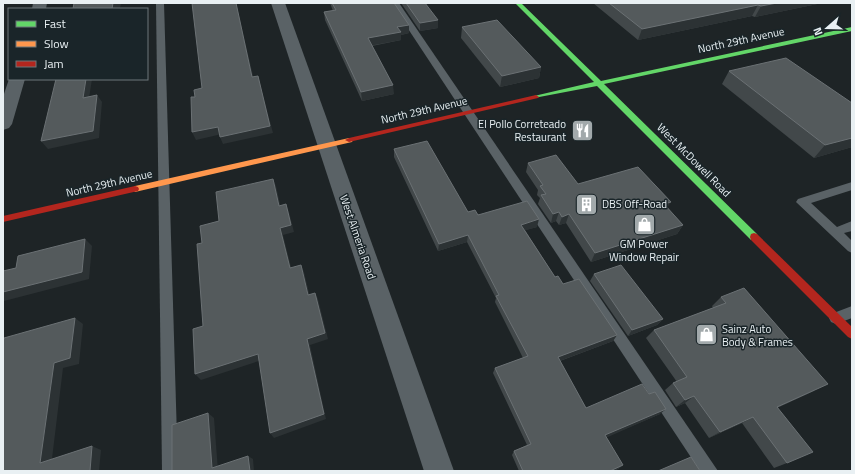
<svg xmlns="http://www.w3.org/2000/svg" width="855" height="474" viewBox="0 0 855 474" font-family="'Titillium Web',sans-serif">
	<rect width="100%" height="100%" fill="#1e2426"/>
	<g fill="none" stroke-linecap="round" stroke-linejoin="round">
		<g fill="#5a6266" fill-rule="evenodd">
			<polygon points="156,3 164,3 178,471 162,471"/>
			<polygon points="391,3 399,3 718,471 700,471"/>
			<polygon points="852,182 852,190 811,203 837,227 852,221 852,231 844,233 852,241 852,253 848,251 796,202 798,199"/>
			<polygon points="852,306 852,318 836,324 831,322 829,318 831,314"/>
		</g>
		<g fill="#5a6266" fill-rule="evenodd">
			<polygon points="33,3 47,3 46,9 32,9"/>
			<polygon points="271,3 285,3 454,471 424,471"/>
			<polygon points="9,79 25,79 12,124 9,128 3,130 3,97"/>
		</g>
		<polygon fill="#63d668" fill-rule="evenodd" points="515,3 521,3 601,81 852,27 852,31 604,84 757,234 758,237 757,240 751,240 597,86 534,98 534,96 594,82"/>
		<polygon fill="#ff974d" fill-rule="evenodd" points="349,138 353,140 352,142 135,192 131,189 135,186"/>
		<g fill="#b3261e" fill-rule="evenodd">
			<polygon points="536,95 539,97 538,98 349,142 345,140 349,138"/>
			<polygon points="135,186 138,187 139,189 138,191 3,222 3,216"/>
			<polygon points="754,233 757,234 852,327 852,339 848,337 751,240 750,237 751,234"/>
		</g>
	</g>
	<g fill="#42484a">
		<polygon points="330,3 394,3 409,33 401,35 401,40 372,46 394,94 362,101 325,20 324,12 333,11"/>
		<polygon points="401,3 425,3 438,28 420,31"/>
		<polygon points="593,3 822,3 755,17 752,16 638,40"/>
		<polygon points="462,27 541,67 539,78 500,87 461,38"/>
		<polygon points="729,71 852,103 852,147 814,158 722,84"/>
		<polygon points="394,149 468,212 537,227 525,230 555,277 563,284 617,335 613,341 560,361 586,408 660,414 606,437 623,465 618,469 613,471 519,471 512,455 514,451 527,445 493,373 495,368 523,358 495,302 496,298 467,242 438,251 394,157"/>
		<polygon points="528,163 578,184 667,208 683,225 677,234 591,262 566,223 559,225 556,221 551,223 538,204 540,198 537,195 538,190 526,172"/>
		<polygon points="594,274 663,319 657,325 628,336 590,281"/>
		<polygon points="721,297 814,391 777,408 787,463 774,468 742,423 709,438 685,403 676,407 665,390 673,383 677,382 646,338 654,330 713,308 712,306"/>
	</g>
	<g fill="#2c3234">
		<polygon points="113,3 121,3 120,8 117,8 117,9 112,9"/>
		<polygon points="236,3 255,84 252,77"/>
		<polygon points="777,3 822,3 755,17 761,6"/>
		<polygon points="758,5 752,16 638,40 642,29"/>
		<polygon points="438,20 438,28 420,31 420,23"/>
		<polygon points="409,25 409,33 401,35 401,40 369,46 368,38 397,27"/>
		<polygon points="541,67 539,78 500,87 502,76"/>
		<polygon points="258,76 273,133 223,144 220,137"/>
		<polygon points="86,79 92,79 88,105 83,98"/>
		<polygon points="393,85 394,94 362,101 361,92"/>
		<polygon points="97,95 102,102 99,138 48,149 41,141"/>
		<polygon points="218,127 222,134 196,140 192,132"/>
		<polygon points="852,138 852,147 814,158 825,145"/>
		<polygon points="273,179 276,186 282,213 279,206"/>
		<polygon points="671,202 665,211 664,204"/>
		<polygon points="286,204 289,212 294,232 283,235 293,275 290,268 280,228"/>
		<polygon points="559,212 556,221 551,223 553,214"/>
		<polygon points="569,214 566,223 559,225 562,217"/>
		<polygon points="539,219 537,227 520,232 521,225"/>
		<polygon points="683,225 677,234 591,262 595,253"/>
		<polygon points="468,235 467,242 438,251 439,244"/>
		<polygon points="85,239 92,246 89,279 4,301 3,301 3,292"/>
		<polygon points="301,265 304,272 311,301 308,295"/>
		<polygon points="315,293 318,299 328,339 310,345 326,419 274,438 270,433 307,339"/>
		<polygon points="75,318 83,324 79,364 63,368 51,467 40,463 54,363"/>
		<polygon points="663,319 657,325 628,336 632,330"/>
		<polygon points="617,335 613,341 554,363 558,357"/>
		<polygon points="258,354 262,360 201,380 195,374"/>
		<polygon points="828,384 814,391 764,413 777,407"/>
		<polygon points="694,396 685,403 676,407 685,400"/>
		<polygon points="666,409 660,414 601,440 605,435"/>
		<polygon points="208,413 214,418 218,471 212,468"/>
		<polygon points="753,417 742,423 709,438 720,432"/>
		<polygon points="92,446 101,450 99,471 90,471"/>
		<polygon points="248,456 253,459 254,471 250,471"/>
		<polygon points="623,465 618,469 613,471 610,471"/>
	</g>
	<g fill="#545a5c" stroke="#6b7174">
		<polygon points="74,3 113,3 112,9 73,9"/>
		<polygon points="192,3 236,3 252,77 258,76 270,126 220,137 218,127 192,132 191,97 195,97 194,90 202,88"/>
		<polygon points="332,3 394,3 409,25 397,27 401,32 368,38 393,85 361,92 324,12 336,10"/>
		<polygon points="406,3 425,3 438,20 420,23"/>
		<polygon points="609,3 777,3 761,6 758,5 642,29"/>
		<polygon points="497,20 541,67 502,76 462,27"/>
		<polygon points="786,58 852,103 852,138 825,145 729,71"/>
		<polygon points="56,79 86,79 83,98 97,95 93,131 41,141"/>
		<polygon points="427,141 468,212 475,210 478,215 527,201 539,219 521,225 555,277 558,276 563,284 579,279 617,335 558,357 586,408 642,384 649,394 655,392 666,409 605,435 623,465 610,471 523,471 514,451 531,444 495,368 528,356 496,296 499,295 468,235 439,244 394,149"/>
		<polygon points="556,155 578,184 638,167 671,202 664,204 683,225 595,253 569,214 562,217 559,212 553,214 541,195 546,194 540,186 543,185 528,163"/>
		<polygon points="273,179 279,206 286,204 291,225 280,228 290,268 301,265 308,295 315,293 325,333 307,339 324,414 270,433 258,354 195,374 193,329 203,326 197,244 202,243 200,226 219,221 216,192"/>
		<polygon points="85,239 82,272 3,292 3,271 16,268 18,256"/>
		<polygon points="621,265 663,319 632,330 594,274"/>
		<polygon points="744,288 828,384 777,407 813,452 787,463 753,417 720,432 694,396 685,400 673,383 687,377 654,330 726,303 721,297"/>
		<polygon points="75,318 70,358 54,363 40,463 92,446 90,471 3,471 3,341 4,338"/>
		<polygon points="208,413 212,468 248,456 250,471 172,471 172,425"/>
		<polygon points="691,457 700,471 658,471"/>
	</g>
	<defs>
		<symbol id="restaurant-square" viewBox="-11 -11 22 22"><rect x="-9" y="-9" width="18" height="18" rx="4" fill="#a2a9ab" stroke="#1a2529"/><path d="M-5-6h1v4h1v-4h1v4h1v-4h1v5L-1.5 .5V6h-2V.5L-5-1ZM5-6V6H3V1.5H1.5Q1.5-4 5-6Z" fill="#fff"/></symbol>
		<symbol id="building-square" viewBox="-11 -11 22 22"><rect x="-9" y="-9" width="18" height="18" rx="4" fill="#a2a9ab" stroke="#1a2529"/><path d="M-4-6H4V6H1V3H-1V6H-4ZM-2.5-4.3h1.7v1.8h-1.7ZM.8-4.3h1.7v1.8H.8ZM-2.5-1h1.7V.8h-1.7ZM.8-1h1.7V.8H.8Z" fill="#fff"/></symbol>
		<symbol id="shop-square" viewBox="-11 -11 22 22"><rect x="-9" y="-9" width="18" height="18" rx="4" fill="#a2a9ab" stroke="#1a2529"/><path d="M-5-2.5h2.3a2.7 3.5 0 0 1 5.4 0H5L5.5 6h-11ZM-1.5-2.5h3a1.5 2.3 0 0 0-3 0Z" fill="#fff"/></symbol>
	</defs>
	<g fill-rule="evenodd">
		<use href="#restaurant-square" x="570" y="118" width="25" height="25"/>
		<use href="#building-square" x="574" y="192" width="25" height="25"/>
		<use href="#shop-square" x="632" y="212" width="25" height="25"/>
		<use href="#shop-square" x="694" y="322" width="25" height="25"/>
	</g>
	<g text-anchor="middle" stroke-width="3" stroke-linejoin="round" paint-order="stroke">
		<g font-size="11" fill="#e9f0f3" stroke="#1a2529">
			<text transform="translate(741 40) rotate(-12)" y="4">North 29th Avenue</text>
			<text transform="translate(424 110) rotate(-13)" y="4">North 29th Avenue</text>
			<text transform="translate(694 160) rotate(45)" y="4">West McDowell Road</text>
			<text transform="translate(109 183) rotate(-13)" y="4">North 29th Avenue</text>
			<text transform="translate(358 237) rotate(71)" y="4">West Almeria Road</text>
		</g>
		<g font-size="11" fill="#e9f0f3" stroke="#1a2529" text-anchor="start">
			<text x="566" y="128" text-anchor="end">El Pollo Correteado<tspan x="566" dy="13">Restaurant</tspan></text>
			<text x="602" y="208">DBS Off-Road</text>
			<text x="644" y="248" text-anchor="middle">GM Power<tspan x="644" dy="13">Window Repair</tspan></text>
			<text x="722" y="333">Sainz Auto<tspan x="722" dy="13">Body &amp; Frames</tspan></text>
		</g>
	</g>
	<rect width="855" height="474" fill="none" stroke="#e9f0f3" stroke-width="8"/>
	<rect x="8" y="8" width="140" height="72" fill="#1a2529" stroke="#6d767a"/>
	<rect x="16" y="21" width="20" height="6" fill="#63d668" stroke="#6d767a"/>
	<text x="44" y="28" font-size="12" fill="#e9f0f3">Fast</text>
	<rect x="16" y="41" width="20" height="6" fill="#ff974d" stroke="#6d767a"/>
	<text x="44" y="48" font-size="12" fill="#e9f0f3">Slow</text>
	<rect x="16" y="61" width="20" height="6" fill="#b3261e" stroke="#6d767a"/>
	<text x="44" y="68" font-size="12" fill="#e9f0f3">Jam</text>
	<g transform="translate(827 28) rotate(250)" stroke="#1a2529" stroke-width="3" paint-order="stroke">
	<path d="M0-3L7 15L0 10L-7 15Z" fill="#e9f0f3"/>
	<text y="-6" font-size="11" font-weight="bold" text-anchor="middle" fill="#e9f0f3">N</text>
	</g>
</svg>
